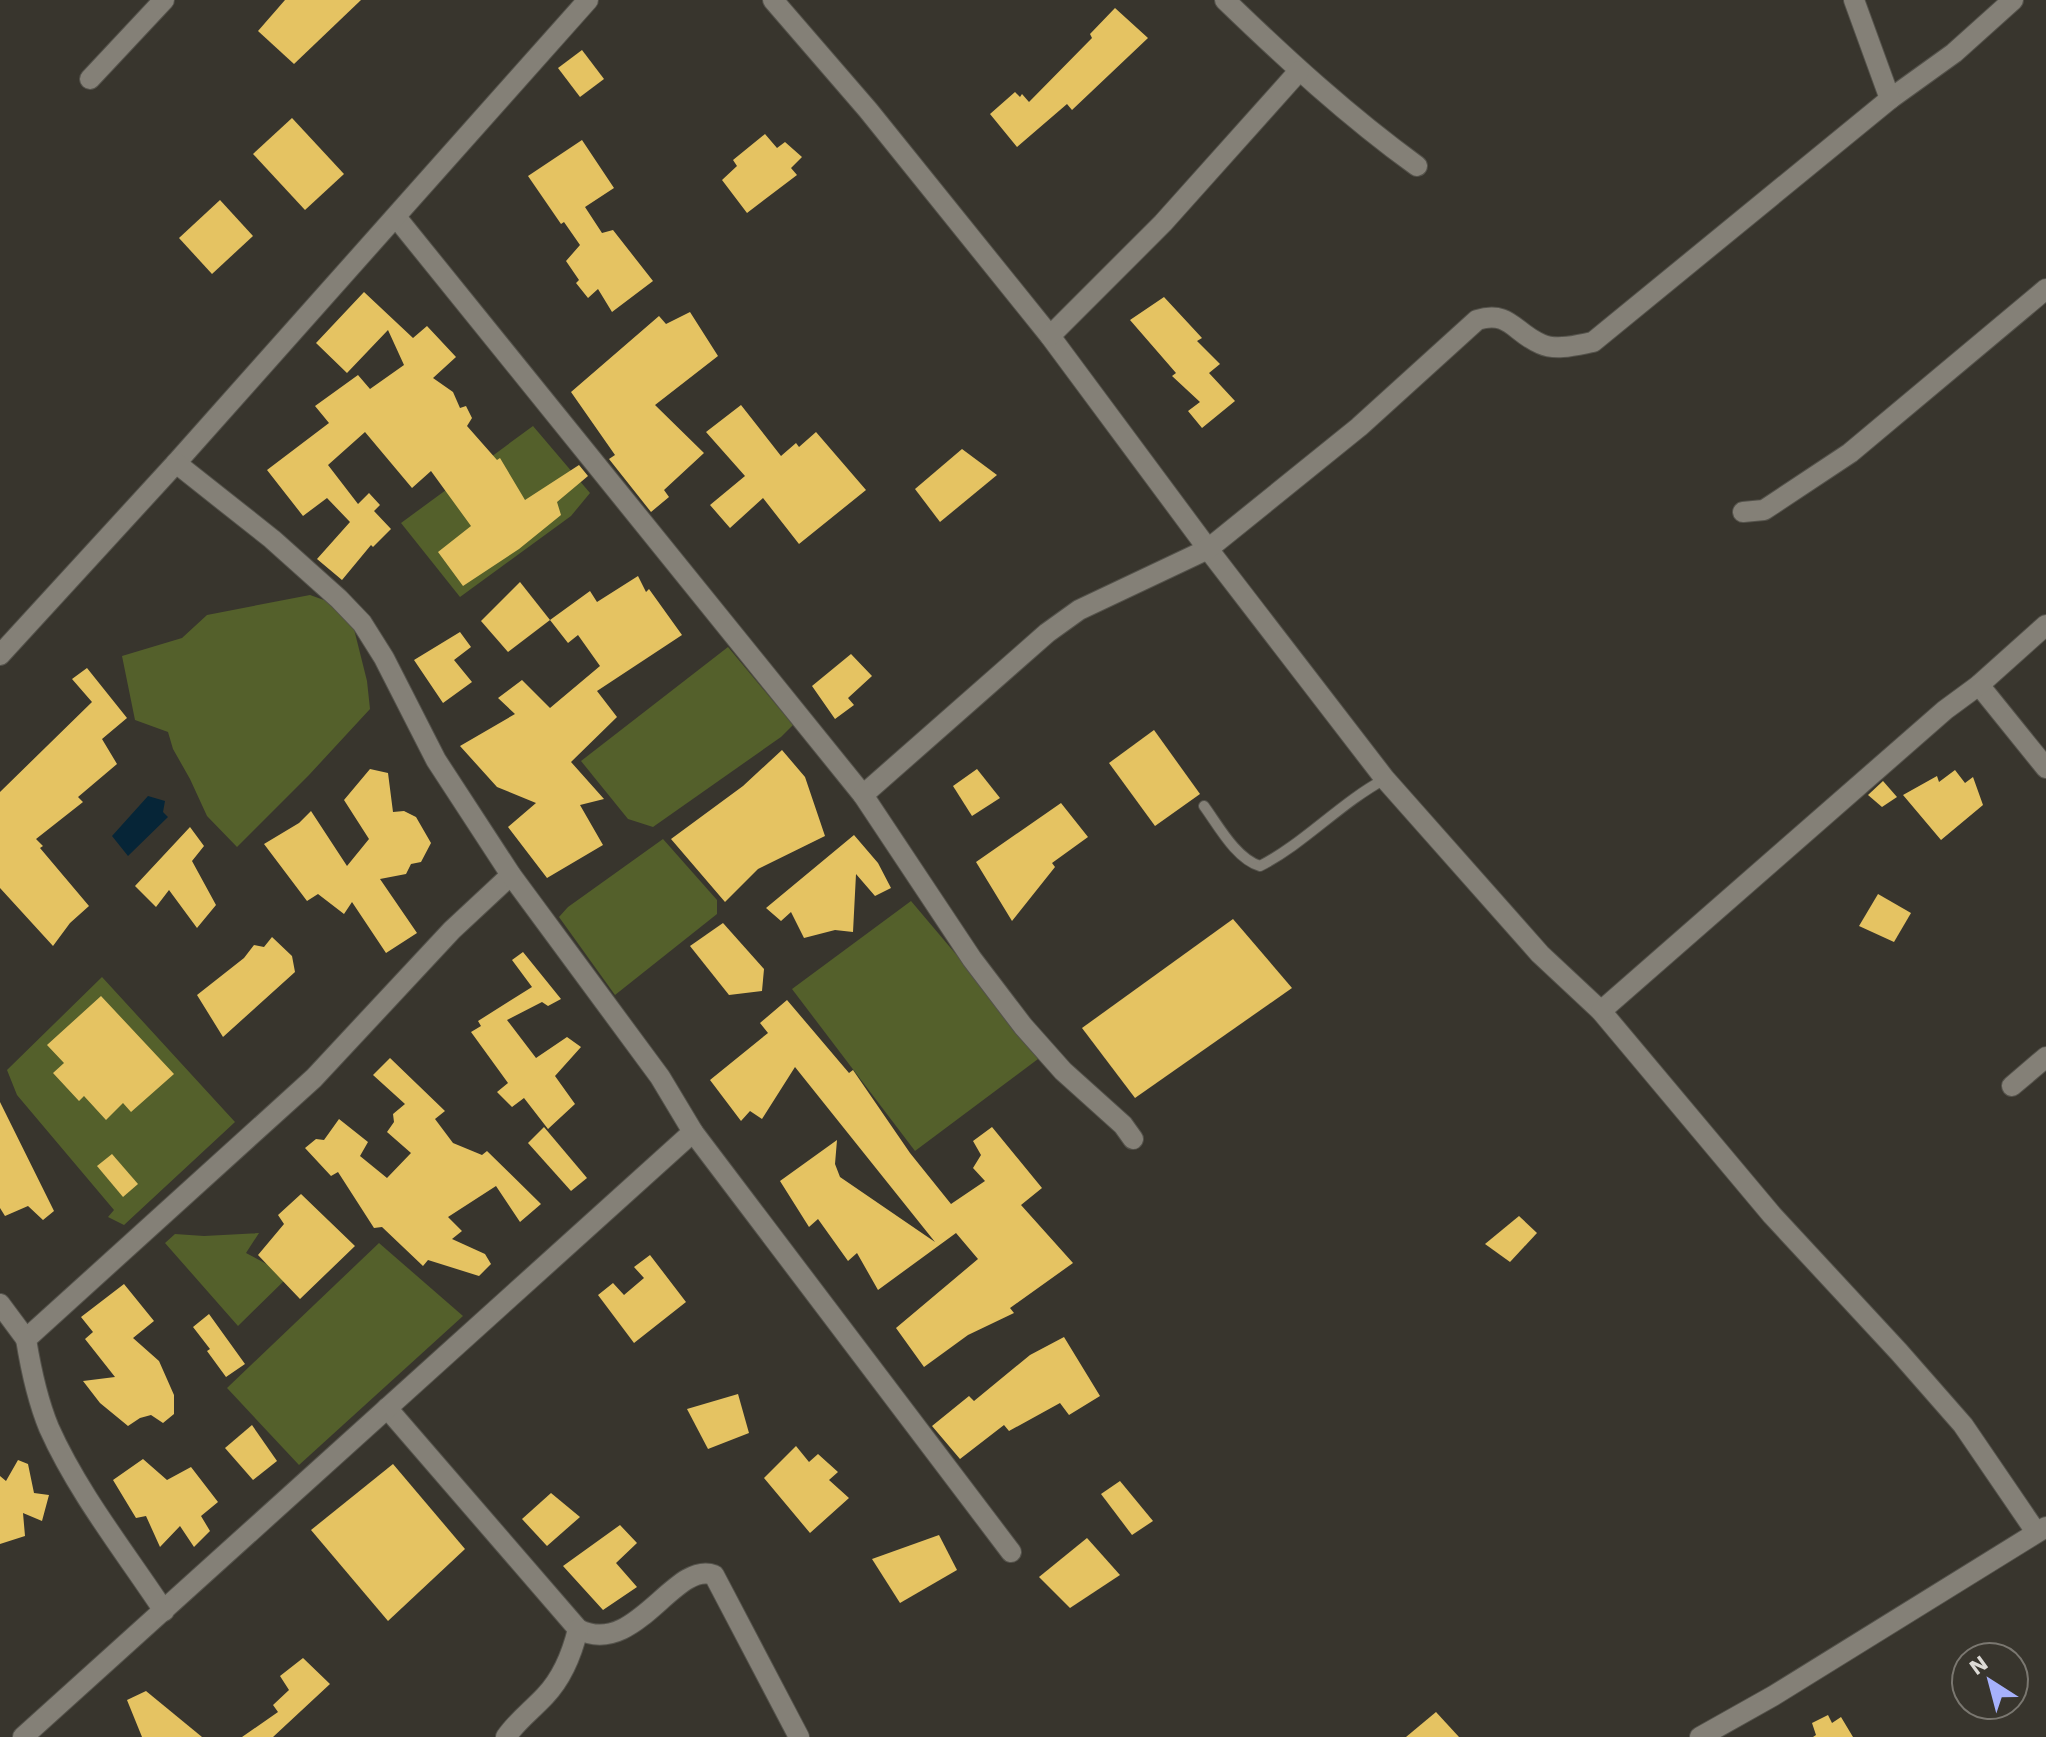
<svg xmlns="http://www.w3.org/2000/svg" width="2046" height="1737" viewBox="0 0 2046 1737" font-family="'Work Sans',sans-serif">
	<rect width="100%" height="100%" fill="#38352d"/>
	<g fill="#54602b">
		<polygon points="533,426 590,493 571,516 460,597 401,523"/>
		<polygon points="310,595 349,609 367,681 370,709 309,775 237,847 207,816 190,779 173,749 168,732 135,720 122,656 182,638 207,615"/>
		<polygon points="728,647 793,725 781,737 653,827 628,819 581,761"/>
		<polygon points="663,839 717,900 717,914 615,995 559,917 568,907"/>
		<polygon points="911,901 1042,1056 915,1151 792,989"/>
		<polygon points="102,977 235,1122 124,1225 108,1217 114,1210 17,1095 7,1070"/>
		<polygon points="259,1233 246,1253 289,1276 238,1326 165,1243 175,1234 204,1236"/>
		<polygon points="379,1243 463,1316 299,1465 227,1388"/>
	</g>
	<polygon fill="#062537" points="148,796 165,801 163,812 168,817 128,856 112,836"/>
	<g fill="#e5c362">
		<polygon points="285,0 361,0 294,64 258,31"/>
		<polygon points="1115,8 1148,38 1072,110 1067,104 1017,147 990,114 1015,92 1020,97 1022,94 1029,102 1092,38 1090,34"/>
		<polygon points="582,50 604,79 580,97 558,68"/>
		<polygon points="292,118 344,174 305,210 253,154"/>
		<polygon points="765,134 777,148 785,142 802,157 791,168 797,175 747,213 722,180 737,166 733,160"/>
		<polygon points="582,140 614,188 585,207 602,233 613,230 653,281 612,312 598,289 588,298 576,283 579,280 566,261 580,245 564,222 561,224 528,176"/>
		<polygon points="220,200 253,236 212,274 179,238"/>
		<polygon points="364,292 413,338 427,326 456,357 433,378 453,392 460,408 466,406 472,418 467,426 497,460 500,458 525,500 579,465 588,476 557,502 561,515 519,549 463,586 438,552 471,526 431,471 412,488 365,432 328,465 358,504 369,493 380,505 374,511 391,529 373,547 371,545 342,580 317,559 350,522 327,498 303,516 267,470 329,423 315,406 358,375 370,389 404,365 388,330 347,373 316,343"/>
		<polygon points="1164,297 1202,338 1197,341 1220,364 1209,373 1235,401 1202,428 1188,411 1200,402 1172,376 1176,373 1130,320"/>
		<polygon points="690,312 718,356 655,405 704,453 664,490 669,497 651,512 609,459 615,455 571,392 659,316 666,324"/>
		<polygon points="741,405 781,456 796,443 799,447 816,432 866,490 799,544 763,498 730,528 710,505 745,476 706,432"/>
		<polygon points="962,449 997,475 940,522 915,489"/>
		<polygon points="638,576 646,592 649,589 682,635 597,691 617,717 571,762 604,799 580,805 603,845 547,878 508,827 536,803 497,787 460,746 515,714 498,698 522,680 550,708 600,666 578,635 568,643 550,620 590,591 597,602"/>
		<polygon points="520,582 550,620 508,652 481,621"/>
		<polygon points="460,632 471,647 454,660 472,682 443,703 414,660"/>
		<polygon points="851,654 872,676 848,698 854,705 835,719 812,686"/>
		<polygon points="87,668 127,718 102,739 117,764 78,797 83,802 36,839 43,846 40,848 89,906 70,923 53,946 0,888 0,792 92,702 72,679"/>
		<polygon points="1154,730 1200,794 1155,826 1109,763"/>
		<polygon points="782,750 805,777 825,836 758,869 725,902 671,839 743,786"/>
		<polygon points="370,769 388,773 393,812 404,811 416,817 431,843 421,862 411,864 406,874 380,879 417,933 386,953 352,902 344,914 318,894 307,901 264,844 299,823 311,811 347,866 369,839 344,800"/>
		<polygon points="977,769 1000,798 972,816 953,786"/>
		<polygon points="1955,770 1965,783 1973,777 1983,805 1941,840 1903,795 1937,776 1939,782"/>
		<polygon points="1883,781 1897,797 1882,807 1868,795"/>
		<polygon points="1061,803 1088,837 1052,863 1055,867 1012,921 976,862"/>
		<polygon points="190,827 204,846 192,861 216,905 197,928 169,890 156,907 135,886"/>
		<polygon points="854,835 878,863 891,888 875,896 856,874 853,932 835,930 804,938 791,912 781,921 766,908"/>
		<polygon points="1878,894 1911,913 1894,942 1859,926"/>
		<polygon points="1233,919 1292,988 1135,1098 1082,1028"/>
		<polygon points="723,923 764,969 762,991 729,995 690,946"/>
		<polygon points="272,937 292,956 295,972 223,1037 197,995 244,958 254,945 264,947"/>
		<polygon points="523,952 561,999 548,1006 542,1002 507,1020 536,1058 567,1037 581,1047 555,1076 575,1104 548,1129 524,1098 512,1107 497,1092 508,1083 471,1032 481,1026 478,1021 532,987 512,960"/>
		<polygon points="101,996 174,1074 131,1112 123,1103 106,1120 84,1096 79,1101 53,1073 64,1063 47,1045"/>
		<polygon points="787,1000 849,1073 853,1070 910,1153 951,1204 985,1181 973,1168 981,1155 973,1141 992,1127 1042,1188 1021,1205 1073,1263 1010,1308 1014,1313 968,1335 924,1367 896,1328 978,1259 956,1233 878,1290 857,1253 848,1261 818,1219 809,1227 780,1181 837,1140 835,1164 840,1177 935,1242 795,1067 762,1119 750,1111 741,1121 710,1080 768,1033 760,1023"/>
		<polygon points="390,1058 445,1111 435,1119 453,1143 482,1155 487,1151 541,1204 520,1222 496,1186 448,1217 462,1231 452,1239 485,1254 491,1264 479,1276 428,1260 423,1266 382,1227 374,1228 338,1172 331,1176 305,1148 316,1139 324,1140 339,1119 368,1142 360,1156 387,1178 411,1153 387,1132 394,1122 393,1114 405,1104 373,1075"/>
		<polygon points="0,1102 54,1211 43,1220 28,1206 5,1216 0,1208"/>
		<polygon points="544,1127 587,1178 571,1191 528,1143"/>
		<polygon points="112,1154 138,1184 123,1197 97,1166"/>
		<polygon points="301,1194 355,1246 300,1299 258,1255 284,1224 278,1215"/>
		<polygon points="1519,1216 1537,1233 1510,1262 1485,1244"/>
		<polygon points="650,1255 686,1302 634,1343 598,1295 613,1283 624,1295 644,1278 634,1267"/>
		<polygon points="124,1284 154,1321 133,1338 159,1361 174,1395 174,1414 163,1423 151,1415 140,1418 128,1426 100,1403 83,1381 115,1377 85,1339 93,1332 81,1317"/>
		<polygon points="209,1314 245,1364 226,1377 207,1351 210,1349 193,1327"/>
		<polygon points="1064,1337 1100,1396 1069,1415 1060,1403 1009,1431 1004,1425 960,1459 932,1426 969,1396 974,1401 1030,1355"/>
		<polygon points="738,1394 749,1433 708,1449 687,1409"/>
		<polygon points="252,1425 277,1461 253,1480 225,1448"/>
		<polygon points="796,1446 809,1462 818,1454 838,1472 829,1480 849,1498 810,1533 764,1478"/>
		<polygon points="143,1459 167,1480 191,1467 218,1502 201,1516 210,1531 194,1547 180,1526 160,1547 146,1516 136,1518 113,1480"/>
		<polygon points="18,1460 28,1464 34,1493 49,1495 42,1521 23,1513 25,1536 0,1544 0,1476 6,1481"/>
		<polygon points="393,1464 465,1549 388,1621 311,1530"/>
		<polygon points="1120,1481 1153,1521 1132,1535 1101,1494"/>
		<polygon points="551,1493 580,1517 547,1546 522,1519"/>
		<polygon points="620,1525 637,1543 616,1563 637,1587 603,1610 563,1566"/>
		<polygon points="939,1535 957,1570 900,1603 872,1559"/>
		<polygon points="1087,1538 1120,1575 1070,1608 1039,1577"/>
		<polygon points="303,1658 330,1684 273,1737 242,1737 278,1712 273,1705 289,1690 280,1676"/>
		<polygon points="146,1691 202,1737 142,1737 127,1700"/>
		<polygon points="1436,1712 1459,1737 1406,1737"/>
		<polygon points="1828,1715 1832,1723 1841,1717 1853,1737 1813,1737 1816,1735 1812,1723"/>
	</g>
	<g fill="none" stroke-linecap="round" stroke-linejoin="round">
		<defs>
			<path id="lane" d="M1204 806C1218 825 1236 859 1260 866 1305 843 1340 803 1385 779"/>
			<g id="street">
				<polyline points="773,0 868,110 1050,336 1208,549 1385,779 1540,954 1601,1011 1772,1215 1899,1352 1963,1425 2036,1532"/>
				<path d="M1225 0C1286 59 1348 116 1417 166"/>
				<polyline points="90,79 164,0"/>
				<polyline points="1890,99 1954,53 2013,0"/>
				<polyline points="396,217 863,795"/>
				<polyline points="1050,336 1163,223 1299,71"/>
				<polyline points="1743,512 1764,510 1850,453 2046,289"/>
				<polyline points="0,655 176,463 588,0"/>
				<polyline points="1979,685 2046,768"/>
				<polyline points="1601,1011 1945,710 1979,685 2046,625"/>
				<polyline points="2012,1086 2046,1057"/>
				<polyline points="693,1132 1011,1552"/>
				<path d="M1133 1139 1123 1125 1063 1071 1023 1026 972 959 863 795 1047 633 1079 610 1208 549 1359 427 1477 320C1510 310 1514 333 1541 344 1556 351 1577 345 1593 342L1890 99 1854 0"/>
				<polyline points="0,1304 26,1339"/>
				<path d="M387 1408 578 1629C635 1659 674 1560 714 1575L799 1737"/>
				<path d="M164 1611C125 1552 78 1493 49 1428 37 1399 31 1370 26 1339L314 1078 452 930 511 875"/>
				<polyline points="23,1737 693,1132 660,1077 511,875 436,760 384,658 362,623 339,599 272,539 176,463"/>
				<path d="M506 1737C517 1721 532 1710 545 1696 563 1677 572 1654 578 1629"/>
				<polyline points="1700,1737 1773,1696 2046,1527"/>
			</g>
		</defs>
		<use href="#lane" stroke="#54524b" stroke-width="12"/>
		<use href="#street" stroke="#54524b" stroke-width="22"/>
		<use href="#lane" stroke="#848077" stroke-width="10"/>
		<use href="#street" stroke="#848077" stroke-width="20"/>
	</g>
	<g transform="translate(1990 1681) rotate(324)"><circle r="38" fill="#38352d" stroke="#7a7770" stroke-width="2"/>
	<path d="M0-6L14 30L0 20L-14 30Z" fill="#a6b1fc"/>
	<text y="-12" font-size="22" font-weight="bold" text-anchor="middle" fill="#dcdad5">N</text>
	</g>
</svg>
